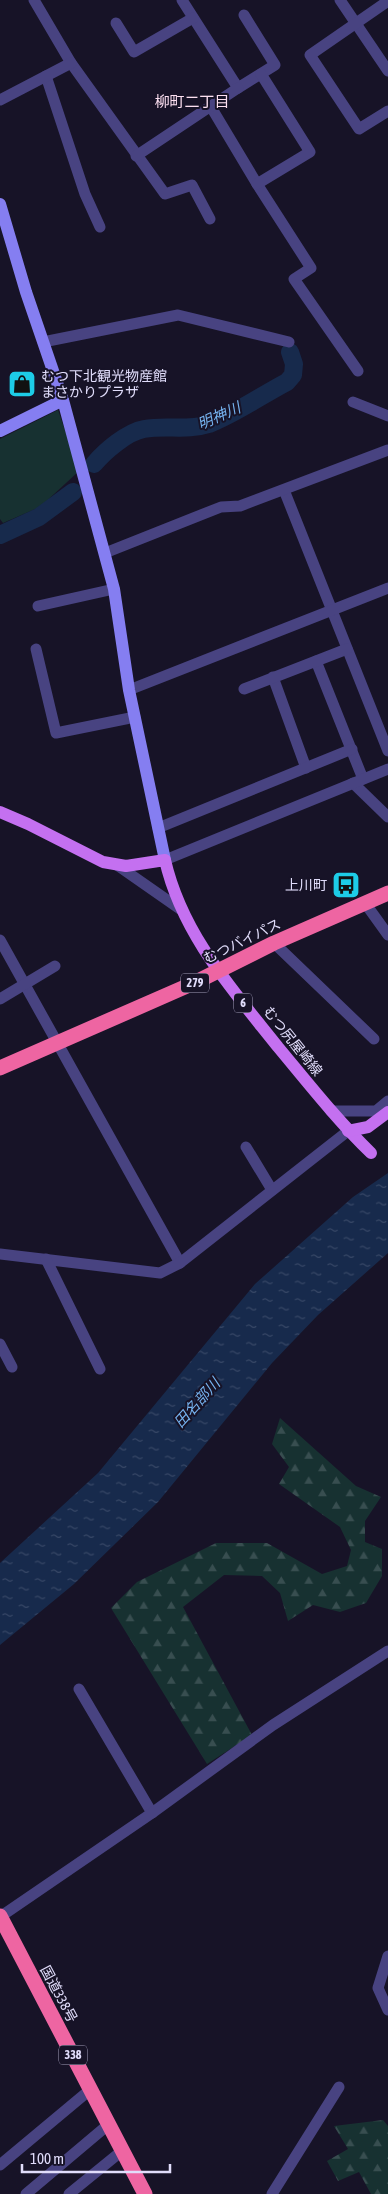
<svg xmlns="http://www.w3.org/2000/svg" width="388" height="2194" viewBox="0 0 388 2194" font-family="'Asap Condensed','Noto Sans JP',sans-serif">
	<defs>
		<pattern id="forest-firs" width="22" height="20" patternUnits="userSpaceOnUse" patternTransform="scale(1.25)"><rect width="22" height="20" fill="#173131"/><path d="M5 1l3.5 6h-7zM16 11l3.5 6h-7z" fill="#384e50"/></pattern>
		<pattern id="water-ripples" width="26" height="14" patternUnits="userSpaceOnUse" patternTransform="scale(1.25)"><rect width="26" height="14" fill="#172a4c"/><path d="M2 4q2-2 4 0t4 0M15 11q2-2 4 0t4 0" fill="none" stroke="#384867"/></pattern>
	</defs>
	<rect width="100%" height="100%" fill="#171327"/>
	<g fill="url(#forest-firs)">
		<polygon points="280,1418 356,1486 381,1497 365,1521 365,1542 382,1549 382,1576 366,1603 340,1612 313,1605 288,1621 280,1593 262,1576 224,1575 183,1607 252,1735 207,1764 111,1608 137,1582 216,1543 267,1543 322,1574 347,1566 351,1550 340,1527 279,1484 289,1467 272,1444"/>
		<polygon points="383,2120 388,2126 388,2194 371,2194 359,2172 338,2181 327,2161 348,2149 334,2126"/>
	</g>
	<polygon fill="#173131" points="58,410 79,471 40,507 3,523 0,519 0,439"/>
	<polygon fill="url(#water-ripples)" points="388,1173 388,1253 318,1315 272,1363 158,1502 74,1584 0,1645 0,1563 98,1473 255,1284 353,1197"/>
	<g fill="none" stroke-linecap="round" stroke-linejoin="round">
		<g stroke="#172a4c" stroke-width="18">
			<path d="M94 464C105 451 127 432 144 429 166 425 187 431 209 424 235 414 262 395 287 382L293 375 294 364 290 352"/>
			<polyline points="0,535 39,517 73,492"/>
		</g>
		<g stroke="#484381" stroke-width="11">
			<polyline points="34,0 71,63 165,194 192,185 210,219"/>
			<polyline points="182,0 238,88 275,65 244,15"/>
			<polyline points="340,0 388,71"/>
			<polyline points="388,1 310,55 359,129 388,111"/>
			<polyline points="116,23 134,52 193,18"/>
			<polyline points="46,76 85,194 100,227"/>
			<polyline points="0,100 71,63"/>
			<polyline points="211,107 257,184 311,268 294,279 358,371"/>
			<polyline points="136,156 238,88"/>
			<polyline points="257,184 310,152 261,74"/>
			<polyline points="43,342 178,315 289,342"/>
			<polyline points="353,402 388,416"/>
			<polyline points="284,490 388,751"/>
			<polyline points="105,553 221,507 240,506 388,450"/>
			<polyline points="38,606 114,589"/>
			<polyline points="36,649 56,733 135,717"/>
			<polyline points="316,661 363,779"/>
			<polyline points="273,677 306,768"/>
			<polyline points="244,689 347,649"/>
			<polyline points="129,690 388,588"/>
			<polyline points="353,783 388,817"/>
			<polyline points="158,828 352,749"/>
			<polyline points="165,860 388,769"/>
			<polyline points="117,865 180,909"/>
			<polyline points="365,903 388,935"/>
			<polyline points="0,940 180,1263"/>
			<polyline points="274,943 374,1039"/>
			<polyline points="0,999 55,966"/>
			<polyline points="331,1111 376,1111 388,1101"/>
			<polyline points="246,1147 272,1190"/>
			<polyline points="0,1254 160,1273 180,1263 348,1131"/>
			<polyline points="46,1259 100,1369"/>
			<polyline points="0,1344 12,1367"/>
			<polyline points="79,1689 152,1813"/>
			<polyline points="0,1917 152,1813 273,1725 388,1651"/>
			<polyline points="388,1956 378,1988 388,2010"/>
			<polyline points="0,2165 91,2089"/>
			<polyline points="26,2194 109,2124"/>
			<polyline points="69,2194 123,2150"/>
			<polyline points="272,2194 339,2087"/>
		</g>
		<g stroke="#857ef1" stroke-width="12">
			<polyline points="0,204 26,292 63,400 114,589 129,690 165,860"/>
			<polyline points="0,431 63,400"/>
		</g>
		<g stroke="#c470f0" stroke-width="12">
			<path d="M0 812 28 824 103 862 126 866 165 860C182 934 232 989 278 1047 308 1083 337 1120 371 1153"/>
			<polyline points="348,1131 368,1127 388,1112"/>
		</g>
		<g stroke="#ee65a2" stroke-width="15">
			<polyline points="0,1068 194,983 274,943 388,893"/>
			<polyline points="0,1916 145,2194"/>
		</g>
	</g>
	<defs>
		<symbol id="shop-square" viewBox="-11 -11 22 22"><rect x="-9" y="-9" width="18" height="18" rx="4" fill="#1dcce7" stroke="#171327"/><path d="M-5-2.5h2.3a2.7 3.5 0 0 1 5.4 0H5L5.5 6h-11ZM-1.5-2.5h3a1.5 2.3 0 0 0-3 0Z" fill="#111"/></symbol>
		<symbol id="bus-square" viewBox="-11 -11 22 22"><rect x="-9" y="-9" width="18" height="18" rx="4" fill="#1dcce7" stroke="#171327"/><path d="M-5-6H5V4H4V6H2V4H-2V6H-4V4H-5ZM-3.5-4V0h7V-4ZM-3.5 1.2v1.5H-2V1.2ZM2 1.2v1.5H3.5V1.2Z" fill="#111"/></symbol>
	</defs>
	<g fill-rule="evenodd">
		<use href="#shop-square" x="6" y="368" width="32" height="32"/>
		<use href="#bus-square" x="330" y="869" width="32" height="32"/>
	</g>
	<g text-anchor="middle" stroke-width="4" stroke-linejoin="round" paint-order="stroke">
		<g fill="#171327" stroke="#a4a0bb" stroke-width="1">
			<rect x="181" y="973.5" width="28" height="19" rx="4"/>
			<rect x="234" y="993.5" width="18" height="19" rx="4"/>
			<rect x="59" y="2045.5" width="28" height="19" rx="4"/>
		</g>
		<g font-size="12" font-weight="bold" fill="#e1ddfb">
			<text x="195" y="987">279</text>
			<text x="243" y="1007">6</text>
			<text x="73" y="2059">338</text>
		</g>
		<g font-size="14" fill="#e1ddfb" stroke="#171327" text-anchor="start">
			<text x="41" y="381">むつ下北観光物産館<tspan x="41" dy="16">まさかりプラザ</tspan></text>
			<text x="327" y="890" text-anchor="end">上川町</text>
		</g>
		<g font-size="14" fill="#e1ddfb" stroke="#171327">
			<text transform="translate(242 941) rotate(-26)" y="5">むつバイパス</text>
			<text transform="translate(293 1041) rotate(51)" y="5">むつ尻屋崎線</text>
			<text transform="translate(59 1994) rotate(62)" y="5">国道338号</text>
		</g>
		<g font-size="15" fill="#fcdff0" stroke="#171327">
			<text x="192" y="107">柳町二丁目</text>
		</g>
		<g font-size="15" font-style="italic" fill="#76b3f0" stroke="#171327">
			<text transform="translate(219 416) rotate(-24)" y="5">明神川</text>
			<text transform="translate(197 1403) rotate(-48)" y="5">田名部川</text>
		</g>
	</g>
	<path d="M22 2164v8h148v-8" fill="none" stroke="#e1ddfb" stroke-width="2.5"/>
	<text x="30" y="2164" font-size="15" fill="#e1ddfb" stroke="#171327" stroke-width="4" paint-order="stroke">100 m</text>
</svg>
